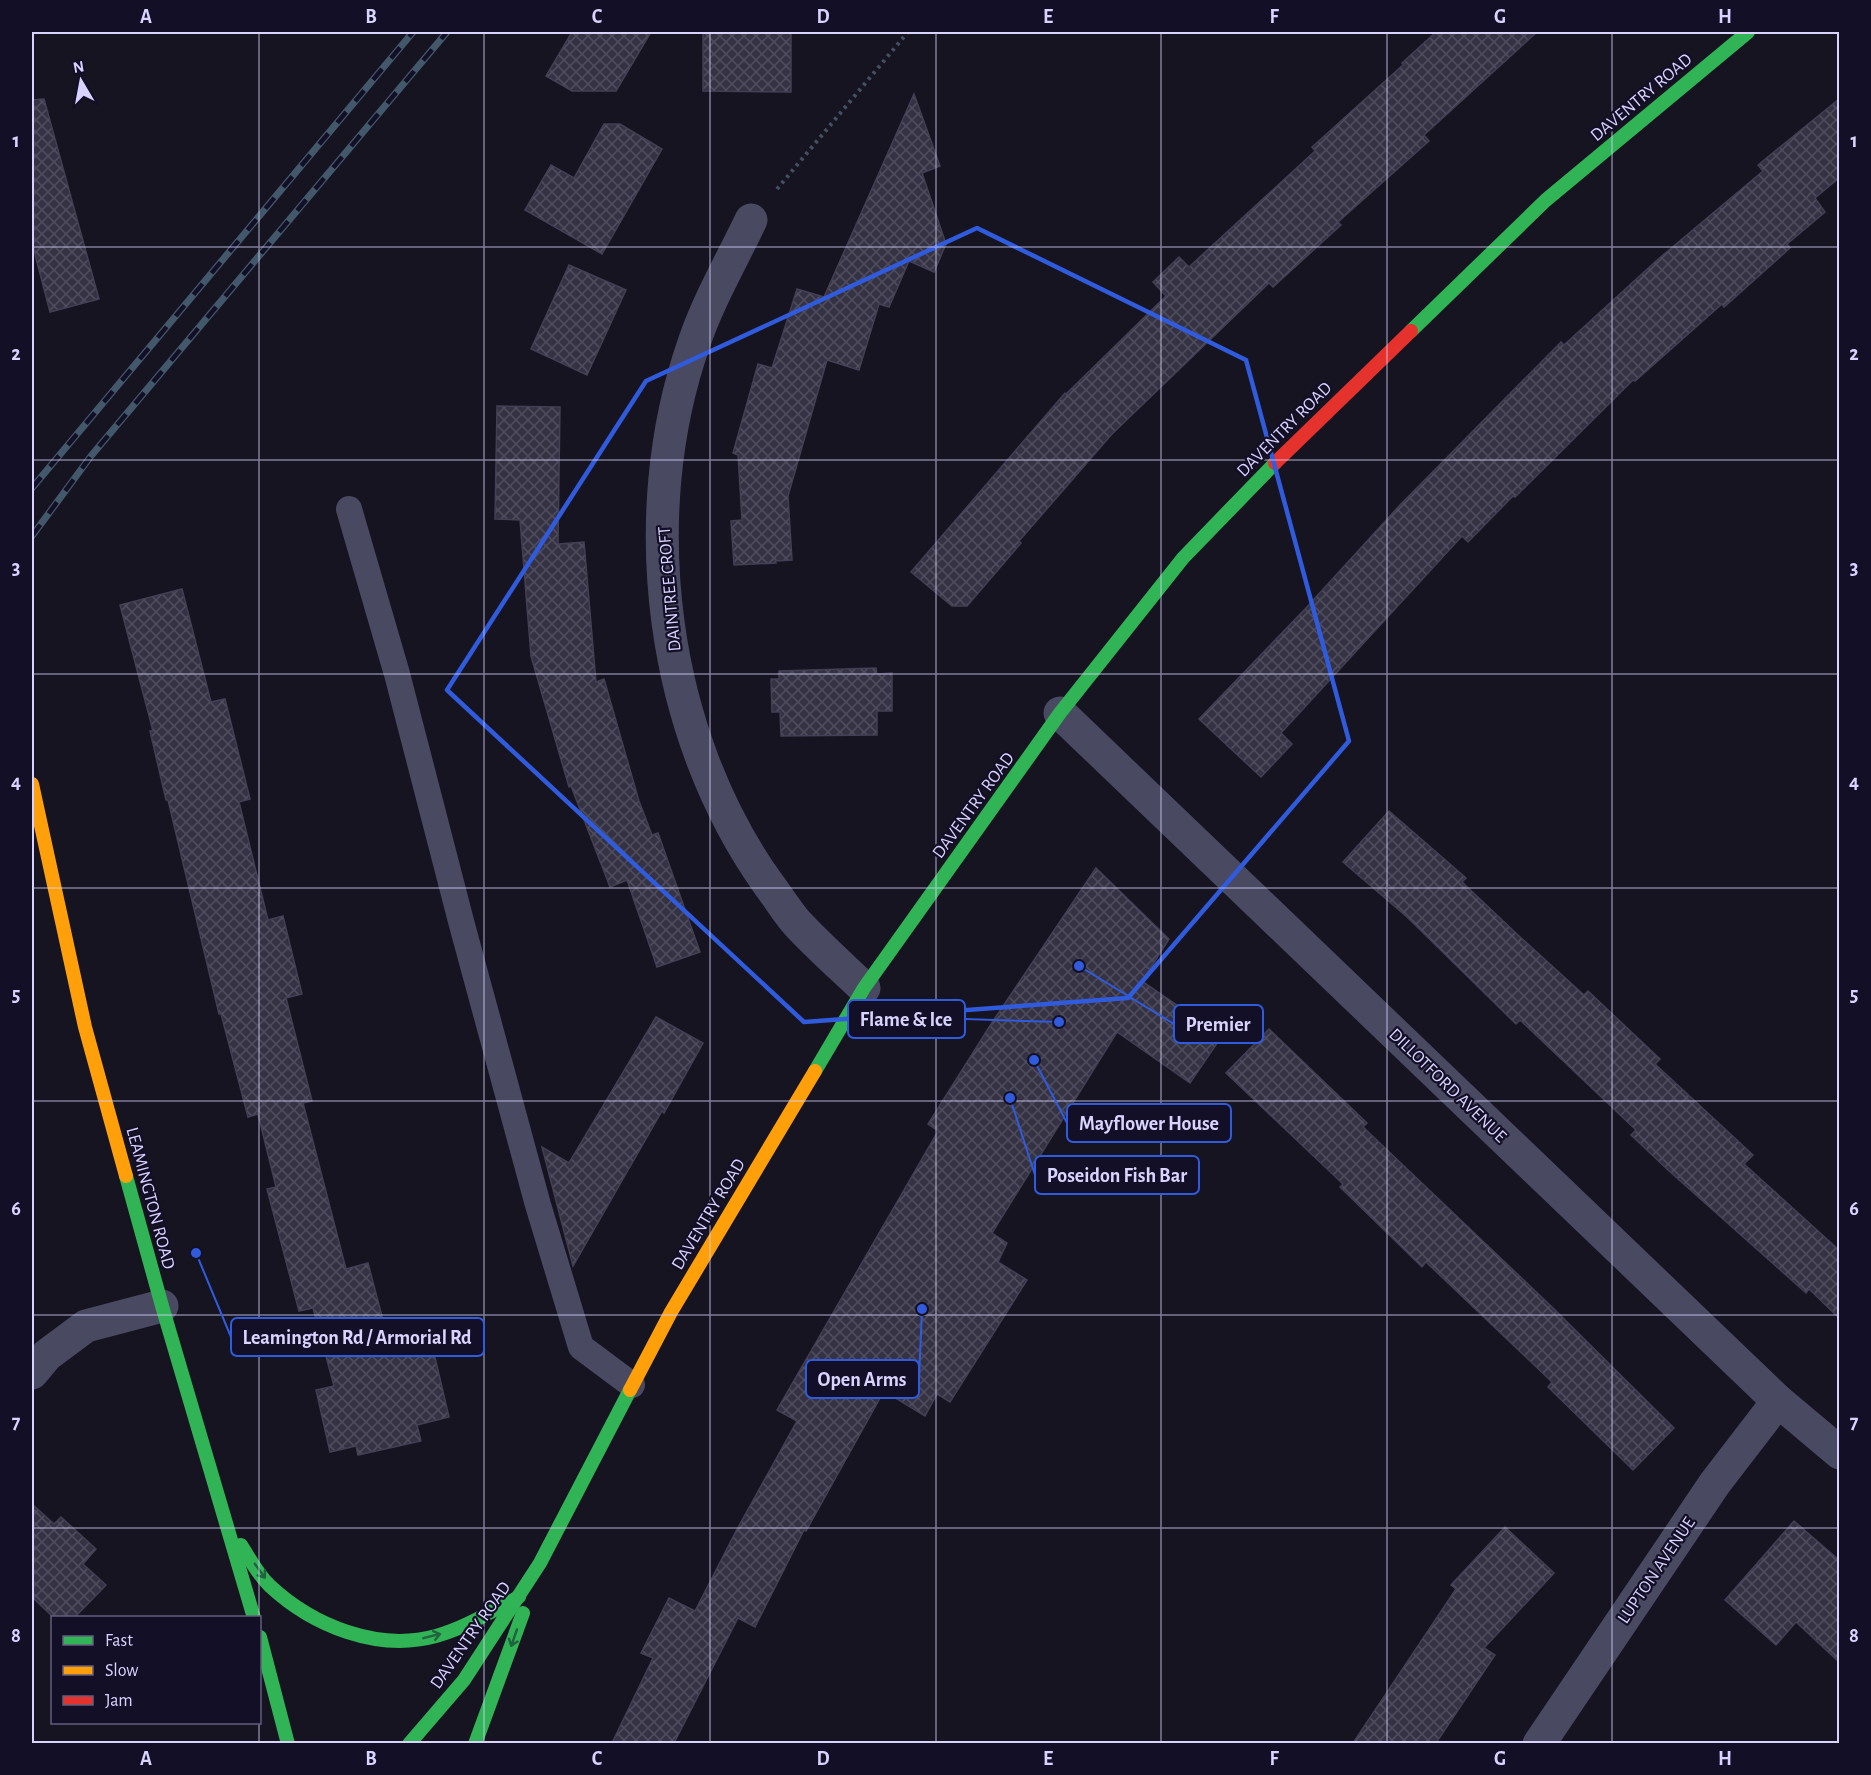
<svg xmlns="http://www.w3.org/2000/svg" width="1871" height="1775" viewBox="0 0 1871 1775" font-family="'Alegreya Sans',sans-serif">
	<defs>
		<pattern id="building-cross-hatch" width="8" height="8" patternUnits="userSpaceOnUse" patternTransform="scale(1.5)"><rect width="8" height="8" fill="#343243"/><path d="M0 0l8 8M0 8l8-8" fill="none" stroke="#514f5f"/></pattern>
	</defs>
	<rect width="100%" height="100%" fill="#161421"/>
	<g fill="url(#building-cross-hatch)" stroke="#433f54" stroke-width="1.5">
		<polygon points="572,32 651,32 616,91 572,91 546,76"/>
		<polygon points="703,32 791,32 791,92 703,91"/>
		<polygon points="1436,32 1537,32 1424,135 1429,141 1338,222 1341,225 1273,287 1269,283 1112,434 1019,541 1021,543 967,606 952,606 911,572 1065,393 1066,394 1166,296 1153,282 1179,257 1189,267 1315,151 1312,147 1404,64 1402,63"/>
		<polygon points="914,94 940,166 922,173 946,244 934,272 909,261 889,307 879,304 859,370 827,360 788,496 792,560 775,561 776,563 734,565 731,521 742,520 738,455 733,453 758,364 772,368 797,289 824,297"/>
		<polygon points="44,99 99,299 50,312 32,243 32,100"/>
		<polygon points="1839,99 1839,178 1815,198 1825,212 1787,244 1790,248 1724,307 1722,304 1635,381 1633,380 1515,497 1513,496 1468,542 1462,536 1281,733 1292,744 1261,777 1199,719 1306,608 1400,505 1561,342 1564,345 1656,261 1763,171 1758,165"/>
		<polygon points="604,124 620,124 662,149 602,254 525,210 551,165 574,178"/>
		<polygon points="569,265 626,290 587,375 531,349"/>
		<polygon points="497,406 560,407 558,544 584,542 596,682 604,679 639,801 652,835 658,833 700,952 657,967 627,880 610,887 571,786 569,787 531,656 520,520 495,519"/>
		<polygon points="182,589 211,702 225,699 250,799 239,802 268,920 283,916 302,994 286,998 312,1101 303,1103 346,1269 368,1263 393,1358 433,1349 449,1417 417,1425 421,1441 358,1455 356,1446 330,1452 316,1390 334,1386 313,1308 299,1311 267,1189 276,1187 258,1114 248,1117 221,1014 219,1014 168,800 166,800 150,731 153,731 120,605"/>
		<polygon points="876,668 877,674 892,673 892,711 877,711 877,735 781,736 780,712 772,712 771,679 779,679 779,671"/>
		<polygon points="1389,811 1466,878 1462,882 1519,936 1584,995 1588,991 1660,1059 1655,1064 1753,1155 1744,1164 1839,1250 1839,1318 1809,1289 1806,1293 1668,1170 1631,1135 1636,1130 1520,1020 1516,1024 1407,917 1343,862"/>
		<polygon points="1096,868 1169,939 1142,981 1222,1036 1190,1083 1117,1032 992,1233 1007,1243 998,1262 1027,1280 950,1402 937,1394 925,1416 884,1391 806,1531 804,1530 755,1627 738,1618 674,1743 612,1743 653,1658 641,1653 669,1598 695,1611 735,1533 797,1421 777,1410 938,1131 928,1124 993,1021"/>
		<polygon points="656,1017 703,1043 664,1113 662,1111 573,1266 542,1147 569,1163"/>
		<polygon points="1269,1029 1367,1123 1363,1127 1552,1307 1674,1428 1633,1470 1548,1387 1552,1382 1426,1262 1422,1267 1340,1187 1343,1184 1226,1073"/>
		<polygon points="32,1504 54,1524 61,1517 96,1549 83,1564 106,1585 75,1617 53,1617 32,1597"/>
		<polygon points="1794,1521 1839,1560 1839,1662 1796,1622 1776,1645 1725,1600"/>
		<polygon points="1505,1527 1554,1573 1484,1648 1495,1655 1436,1743 1353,1743 1456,1589 1451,1585"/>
	</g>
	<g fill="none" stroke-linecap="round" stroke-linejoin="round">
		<polyline stroke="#44505f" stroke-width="4" stroke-dasharray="3 4.5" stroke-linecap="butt" points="777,189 908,32"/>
		<polyline stroke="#4a4962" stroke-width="26" points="349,509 397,674 462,925 538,1205 581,1347 632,1385"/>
		<g stroke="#4a4962" stroke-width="33">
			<path d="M751 220C732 260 708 301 694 343 633 517 661 735 769 885 778 897 786 910 796 922 817 945 841 966 864 988"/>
			<polyline points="1060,713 1778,1401 1840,1453"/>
			<polyline points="32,1373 47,1355 86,1326 162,1306"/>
			<polyline points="1539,1744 1715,1483 1778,1401"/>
		</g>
		<g stroke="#30b455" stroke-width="14">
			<polyline points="1411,331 1546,200 1748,32"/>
			<polyline points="815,1071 864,988 1060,713 1183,558 1275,463"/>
			<polyline points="126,1176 162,1306 254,1618"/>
			<path d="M241 1545C250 1559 258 1575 270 1586 313 1626 378 1652 436 1636 465 1628 492 1611 519 1597"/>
			<polyline points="260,1637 288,1744"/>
			<polyline points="409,1744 464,1680 540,1563 630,1390"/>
			<polyline points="475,1744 523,1613"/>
		</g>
		<g stroke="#ff9f0a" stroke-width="14">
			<polyline points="32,784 85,1027 126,1176"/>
			<polyline points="630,1390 671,1312 815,1071"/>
		</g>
		<polyline stroke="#e5322d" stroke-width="14" points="1275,463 1411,331"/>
		<defs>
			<g id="rail">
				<polyline points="32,488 413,32"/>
				<polyline points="32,536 91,456 447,32"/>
			</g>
		</defs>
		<use href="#rail" stroke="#43596b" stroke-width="7"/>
		<use href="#rail" stroke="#130f26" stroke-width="4.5" stroke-dasharray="14" stroke-linecap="butt"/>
	</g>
	<defs><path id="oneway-shaft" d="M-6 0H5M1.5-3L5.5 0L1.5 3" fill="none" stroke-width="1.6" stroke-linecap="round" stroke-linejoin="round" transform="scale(1.5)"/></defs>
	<g stroke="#22623e">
		<use href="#oneway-shaft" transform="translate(260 1571) rotate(54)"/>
		<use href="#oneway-shaft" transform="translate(432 1636) rotate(-14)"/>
		<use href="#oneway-shaft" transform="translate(514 1638) rotate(109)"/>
	</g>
	<path fill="none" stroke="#305bdc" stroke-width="4.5" stroke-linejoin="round" d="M977 228 1246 360 1349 741 1128 998 804 1022 447 690 646 381Z"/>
	<path fill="none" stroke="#d9d4ff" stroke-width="1.5" stroke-opacity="0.55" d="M259 32V1618M484 32V1744M710 32V1744M936 32V1744M1161 32V1744M1387 32V1744M1612 32V1744M32 247H1840M32 460H1840M32 674H1840M32 888H1840M32 1101H1840M32 1315H1840M32 1528H1840M259 1722V1744"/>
	<g text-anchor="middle" stroke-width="4.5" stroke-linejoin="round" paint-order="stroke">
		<g font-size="18" fill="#d9d4ff" stroke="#130f26">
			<text transform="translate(1641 97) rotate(-40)" y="6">DAVENTRY ROAD</text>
			<text transform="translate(1284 429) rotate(-45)" y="6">DAVENTRY ROAD</text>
			<text transform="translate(669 589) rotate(-95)" y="6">DAINTREE CROFT</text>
			<text transform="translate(973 805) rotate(-54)" y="6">DAVENTRY ROAD</text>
			<text transform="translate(1448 1085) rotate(44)" y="6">DILLOTFORD AVENUE</text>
			<text transform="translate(151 1198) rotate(75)" y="6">LEAMINGTON ROAD</text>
			<text transform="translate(708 1214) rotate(-59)" y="6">DAVENTRY ROAD</text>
			<text transform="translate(1656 1570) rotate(-56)" y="6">LUPTON AVENUE</text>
			<text transform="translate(470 1635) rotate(-55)" y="6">DAVENTRY ROAD</text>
		</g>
	</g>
	<path fill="none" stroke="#305bdc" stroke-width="2" d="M1059 1022L965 1019M1079 966L1174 1024M1034 1060L1067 1123M1010 1098L1035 1175M196 1253L231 1337M922 1309L919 1379"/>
	<g fill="#305bdc" stroke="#130f26" stroke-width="2">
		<circle cx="1059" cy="1022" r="6"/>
		<circle cx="1079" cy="966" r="6"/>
		<circle cx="1034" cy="1060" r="6"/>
		<circle cx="1010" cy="1098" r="6"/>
		<circle cx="196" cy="1253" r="6"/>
		<circle cx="922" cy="1309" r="6"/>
	</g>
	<g fill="#130f26" stroke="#305bdc" stroke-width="2">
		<rect x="848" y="1000" width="117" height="38" rx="6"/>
		<rect x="1174" y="1005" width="89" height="38" rx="6"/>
		<rect x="1067" y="1104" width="164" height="38" rx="6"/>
		<rect x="1035" y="1156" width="164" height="38" rx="6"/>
		<rect x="231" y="1318" width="253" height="38" rx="6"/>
		<rect x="806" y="1360" width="113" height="38" rx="6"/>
	</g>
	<g font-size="20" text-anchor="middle" font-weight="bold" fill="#d9d4ff">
		<text x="906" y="1026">Flame &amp; Ice</text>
		<text x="1218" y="1031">Premier</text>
		<text x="1149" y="1130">Mayflower House</text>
		<text x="1117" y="1182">Poseidon Fish Bar</text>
		<text x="357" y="1344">Leamington Rd / Armorial Rd</text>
		<text x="862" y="1386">Open Arms</text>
	</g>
	<rect width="1871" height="1775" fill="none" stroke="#130f26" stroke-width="66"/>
	<rect x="51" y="1616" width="210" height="108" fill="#130f26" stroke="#625e7d" stroke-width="1.5"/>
	<rect x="63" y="1636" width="30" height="9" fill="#30b455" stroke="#625e7d" stroke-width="1.5"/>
	<text x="105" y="1646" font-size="18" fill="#d9d4ff">Fast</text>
	<rect x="63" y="1666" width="30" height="9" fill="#ff9f0a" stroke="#625e7d" stroke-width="1.5"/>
	<text x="105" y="1676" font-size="18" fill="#d9d4ff">Slow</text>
	<rect x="63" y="1696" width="30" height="9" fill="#e5322d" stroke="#625e7d" stroke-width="1.5"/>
	<text x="105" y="1706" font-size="18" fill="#d9d4ff">Jam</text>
	<g transform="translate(81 81) rotate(350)" stroke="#130f26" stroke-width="4.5" paint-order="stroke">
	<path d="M0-4.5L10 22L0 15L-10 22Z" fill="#d9d4ff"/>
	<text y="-9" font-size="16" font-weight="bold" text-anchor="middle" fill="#d9d4ff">N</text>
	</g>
	<rect x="33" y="33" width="1805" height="1709" fill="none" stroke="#d9d4ff" stroke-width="2"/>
	<g font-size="20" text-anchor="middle" font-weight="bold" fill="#d9d4ff">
		<text x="146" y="23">A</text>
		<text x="371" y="23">B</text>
		<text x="597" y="23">C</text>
		<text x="823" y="23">D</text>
		<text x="1048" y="23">E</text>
		<text x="1274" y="23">F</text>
		<text x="1500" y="23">G</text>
		<text x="1725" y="23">H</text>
		<text x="16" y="147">1</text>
		<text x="1854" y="147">1</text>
		<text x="16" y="360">2</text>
		<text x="1854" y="360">2</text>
		<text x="16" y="574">3</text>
		<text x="1854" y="574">3</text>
		<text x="16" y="788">4</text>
		<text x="1854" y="788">4</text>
		<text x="16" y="1001">5</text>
		<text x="1854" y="1001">5</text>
		<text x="16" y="1215">6</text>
		<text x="1854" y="1215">6</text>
		<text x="16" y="1428">7</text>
		<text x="1854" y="1428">7</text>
		<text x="16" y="1642">8</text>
		<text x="1854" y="1642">8</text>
		<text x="146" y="1765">A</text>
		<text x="371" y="1765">B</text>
		<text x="597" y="1765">C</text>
		<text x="823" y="1765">D</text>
		<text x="1048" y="1765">E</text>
		<text x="1274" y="1765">F</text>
		<text x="1500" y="1765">G</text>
		<text x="1725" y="1765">H</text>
	</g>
</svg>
